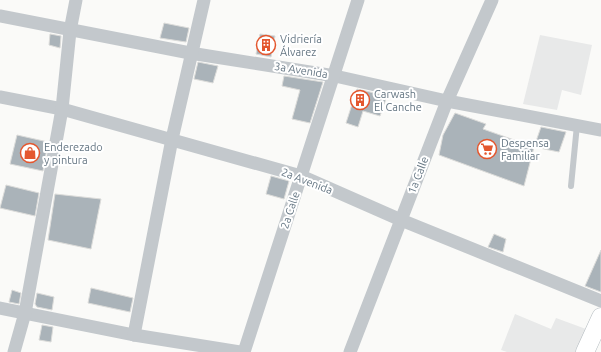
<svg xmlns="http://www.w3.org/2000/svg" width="601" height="352" viewBox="0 0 601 352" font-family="Ubuntu,sans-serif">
	<rect width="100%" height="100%" fill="#fafaf8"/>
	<g fill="#e8e9e9">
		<polygon points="540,35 592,45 581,95 562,90 557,110 523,104"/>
		<polygon points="515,314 551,329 556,318 586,329 576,352 507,352 501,350"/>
	</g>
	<g fill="#aab3b9" stroke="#dcdcda">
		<polygon points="164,23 189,28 186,42 160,38"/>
		<polygon points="50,34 61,36 60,48 49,45"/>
		<polygon points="260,34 275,36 271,57 256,54"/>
		<polygon points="198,62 218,66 213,83 194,79"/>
		<polygon points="284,76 323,82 310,123 292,119 300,90 282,86"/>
		<polygon points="357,89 387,96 380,116 363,111 358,127 346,123"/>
		<polygon points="455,113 486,124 483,129 534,147 541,127 566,132 559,152 534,147 524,186 439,155 443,135"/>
		<polygon points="17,135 48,142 43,171 10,164"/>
		<polygon points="271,176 289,181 284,199 266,194"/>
		<polygon points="6,185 39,193 35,216 0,208"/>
		<polygon points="55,194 101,199 91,249 48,240"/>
		<polygon points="494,234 506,239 503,252 488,247"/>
		<polygon points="601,250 601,292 585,286"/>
		<polygon points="91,288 133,298 130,312 88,303"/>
		<polygon points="12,290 21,293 19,304 9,302"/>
		<polygon points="37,293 54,297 52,310 37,307 35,304"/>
		<polygon points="42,325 53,327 51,342 39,340"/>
	</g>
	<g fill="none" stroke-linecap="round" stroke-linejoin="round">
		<defs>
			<polyline id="secondary" points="585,352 601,317"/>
		</defs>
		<use href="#secondary" stroke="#b3babf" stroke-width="19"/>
		<polyline stroke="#c3c8cc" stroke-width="6" points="571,186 577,125"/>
		<g stroke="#c3c8cc" stroke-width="13">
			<polyline points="0,16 190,53 335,76 447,101 601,130"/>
			<polyline points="0,97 62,109 301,176 401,220 601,301"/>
			<polyline points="0,308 134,335 240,352"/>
			<polyline points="134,335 172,139 204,0"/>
			<polyline points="14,352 25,313 62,109 70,31 76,0"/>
			<polyline points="244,352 358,0"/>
			<polyline points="350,352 447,101 492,0"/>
		</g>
		<use href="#secondary" stroke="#fff" stroke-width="18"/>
	</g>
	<defs>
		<symbol id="building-ring" viewBox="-11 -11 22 22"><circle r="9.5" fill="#fff" stroke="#e4572e" stroke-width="1.5"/><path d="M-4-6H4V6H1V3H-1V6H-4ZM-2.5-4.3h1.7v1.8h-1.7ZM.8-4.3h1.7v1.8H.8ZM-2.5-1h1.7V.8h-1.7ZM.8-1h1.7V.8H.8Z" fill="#e4572e"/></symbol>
		<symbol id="supermarket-ring" viewBox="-11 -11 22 22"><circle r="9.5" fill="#fff" stroke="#e4572e" stroke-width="1.5"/><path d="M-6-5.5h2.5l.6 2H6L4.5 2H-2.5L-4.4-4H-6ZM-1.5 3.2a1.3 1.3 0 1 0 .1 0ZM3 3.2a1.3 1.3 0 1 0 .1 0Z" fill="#e4572e"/></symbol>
		<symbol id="shop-ring" viewBox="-11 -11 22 22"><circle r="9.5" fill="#fff" stroke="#e4572e" stroke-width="1.5"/><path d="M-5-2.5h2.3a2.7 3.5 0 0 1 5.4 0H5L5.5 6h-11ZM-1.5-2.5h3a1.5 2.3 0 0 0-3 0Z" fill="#e4572e"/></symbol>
	</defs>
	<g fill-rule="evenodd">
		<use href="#building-ring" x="255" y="34" width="22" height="22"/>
		<use href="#building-ring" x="349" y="89" width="22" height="22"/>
		<use href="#supermarket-ring" x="476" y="138" width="22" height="22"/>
		<use href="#shop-ring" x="19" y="142" width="22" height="22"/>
	</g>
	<g text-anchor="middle" stroke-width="4" stroke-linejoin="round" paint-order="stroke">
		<g font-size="11" fill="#657683" stroke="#fff" text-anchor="start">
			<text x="280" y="43">Vidriería<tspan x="280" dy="13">Álvarez</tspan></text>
			<text x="374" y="98">Carwash<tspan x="374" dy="13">El Canche</tspan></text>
			<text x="501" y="147">Despensa<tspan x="501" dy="13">Familiar</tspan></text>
			<text x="44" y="151">Enderezado<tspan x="44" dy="13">y pintura</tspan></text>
		</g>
		<g font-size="11" fill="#657683" stroke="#fff">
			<text transform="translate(301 70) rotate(9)" y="4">3a Avenida</text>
			<text transform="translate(418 175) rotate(-69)" y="4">1a Calle</text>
			<text transform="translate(307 181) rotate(21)" y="4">2a Avenida</text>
			<text transform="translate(290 210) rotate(-72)" y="4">2a Calle</text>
		</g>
	</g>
</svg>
